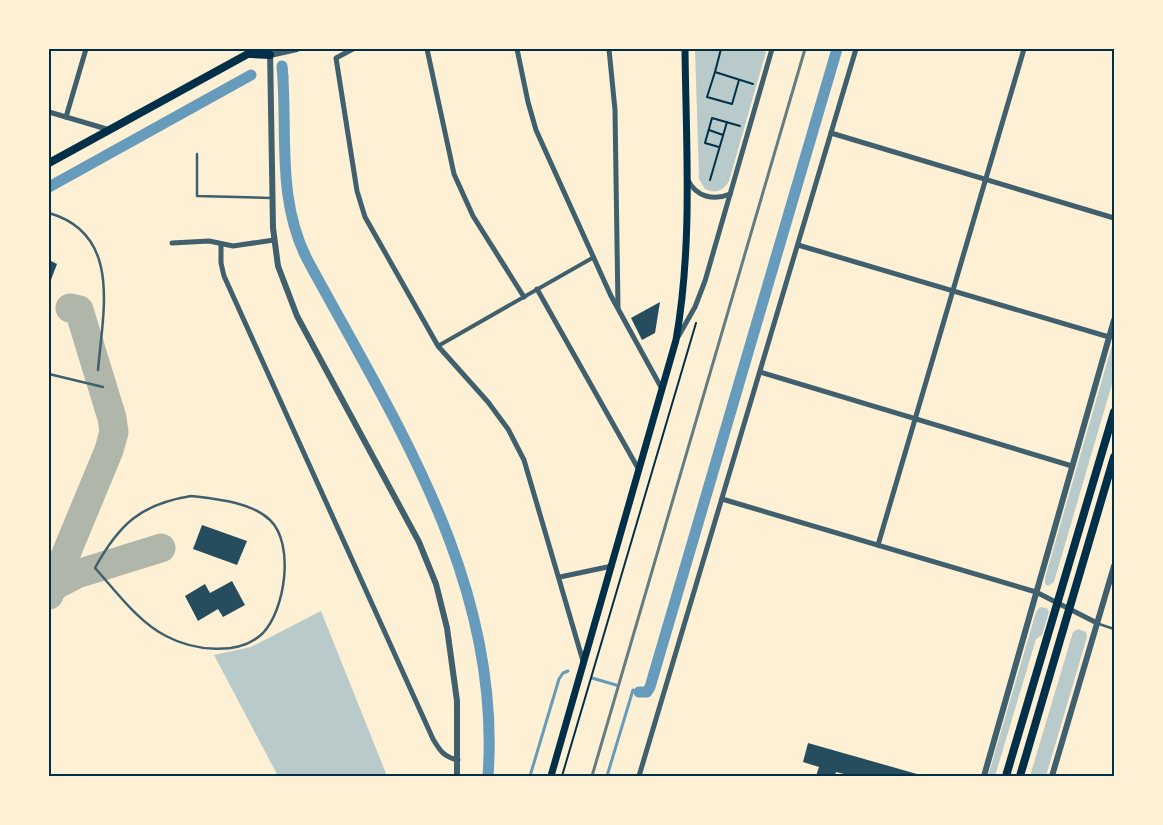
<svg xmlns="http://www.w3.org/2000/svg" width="1163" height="825" viewBox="0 0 1163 825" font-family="'DejaVu Sans',sans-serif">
	<rect width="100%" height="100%" fill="#fdf0d5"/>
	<g fill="#b9caca">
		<path d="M695 49H757L766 52 729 181C723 191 715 194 705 189L699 179Z"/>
		<polygon points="1114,338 1114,377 1054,582 1048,586 1045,584 1045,578"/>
		<polygon points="1040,607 1047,608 1049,612 1042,635 1036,639 995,776 988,776 1036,612"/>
		<polygon points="321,611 387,776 278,776 214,655 251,647"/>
		<polygon points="1078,629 1086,632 1087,637 1046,776 1030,776 1073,632"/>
	</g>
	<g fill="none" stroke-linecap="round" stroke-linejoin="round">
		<g stroke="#669bbc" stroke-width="3">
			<polyline points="283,81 287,78 286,68"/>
			<polyline points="592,678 616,685"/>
			<polyline points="530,776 559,679 563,673 568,671"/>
			<polyline points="607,776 633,690"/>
		</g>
		<g stroke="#669bbc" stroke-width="11">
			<path d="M282 66C288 131 276 198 307 259 395 422 502 582 488 776"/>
			<polyline points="49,187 251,75"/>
			<polyline points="639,692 647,692 650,687 837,49"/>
		</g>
		<g stroke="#b1b6ab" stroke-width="29">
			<polyline points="52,587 77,574 161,548"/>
			<polyline points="49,595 109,450 114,432 112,418 79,310 70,308"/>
		</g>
	</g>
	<g fill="#264d5e">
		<polygon points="49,260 57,264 49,285"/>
		<polygon points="660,302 655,333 642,340 631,318"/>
		<polygon points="202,525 247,541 237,565 193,549"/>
		<polygon points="232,581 245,605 223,617 218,609 198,621 185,596 205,584 210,593"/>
		<polygon points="808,743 924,776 852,776 836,772 835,776 816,776 819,767 803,762"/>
	</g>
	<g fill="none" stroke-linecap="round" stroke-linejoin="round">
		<g stroke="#003049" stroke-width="2">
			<polyline points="721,49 715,72 753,84"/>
			<polyline points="715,72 707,97 732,104 739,80"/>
			<polyline points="709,130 723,135"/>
			<polyline points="719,147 705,143 712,118 740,126"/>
			<polyline points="710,180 727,122"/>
			<polyline points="562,776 696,323"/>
		</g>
		<g stroke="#3f606c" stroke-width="2.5">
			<polyline points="197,154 197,196 271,198"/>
			<path d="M49 213C122 234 103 311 98 370"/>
			<polyline points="49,374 103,387"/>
			<path d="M191 496C216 499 251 502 270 520 295 544 285 610 263 633 239 657 192 650 166 636 138 622 116 591 95 568 119 524 141 504 191 496Z"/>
			<polyline points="1099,624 1114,629"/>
		</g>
		<polyline stroke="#3f606c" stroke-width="4" points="438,346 594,257"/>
		<g stroke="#3f606c" stroke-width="5">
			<polyline points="353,49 336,58 357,191 365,217 438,346 488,402 508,429 524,460 583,661"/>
			<polyline points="427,49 454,174 473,216 524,297"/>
			<polyline points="517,49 528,102 536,130 611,296 662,389"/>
			<polyline points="609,49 615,110 618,308"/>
			<polyline points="49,112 110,130"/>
			<polyline points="66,117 86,49"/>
			<polyline points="831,133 1114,218"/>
			<path d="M688 180C696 197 714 201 730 194"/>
			<polyline points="172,243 209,241 233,246 274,240"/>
			<path d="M221 244V263L224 276 433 739C440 751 444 757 458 760"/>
			<polyline points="798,245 1109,337"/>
			<polyline points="537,289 639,470"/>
			<polyline points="678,337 695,307 705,281 772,49"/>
			<polyline points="760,372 1072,466"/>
			<polyline points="722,499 1036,592 1097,623"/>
			<polyline points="878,545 1024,49"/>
			<polyline points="560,577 612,566"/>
			<polyline points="639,776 856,49"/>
		</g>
		<g stroke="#3f606c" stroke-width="6">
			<polyline points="270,49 273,228 278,266 297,316 419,542 436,584 447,628 457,701 457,776"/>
			<polyline points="270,55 297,49"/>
			<polyline points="984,776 1114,320"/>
			<polyline points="1052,776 1114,566"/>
		</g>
		<path stroke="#003049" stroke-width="7" d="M551 776 676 340C693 244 686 145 685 49"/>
		<g stroke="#003049" stroke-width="8">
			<polyline points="251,54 270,55"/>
			<polyline points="49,163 257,49"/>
		</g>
		<g stroke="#003049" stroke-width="8">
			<polyline points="1006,776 1114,412"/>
			<polyline points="1020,776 1114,457"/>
		</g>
		<polyline stroke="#657d81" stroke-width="3" points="592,776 805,49"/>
	</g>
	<rect width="1163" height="825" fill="none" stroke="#fdf0d5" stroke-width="100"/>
	<rect x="50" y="50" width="1063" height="725" fill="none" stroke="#003049" stroke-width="2"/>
</svg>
